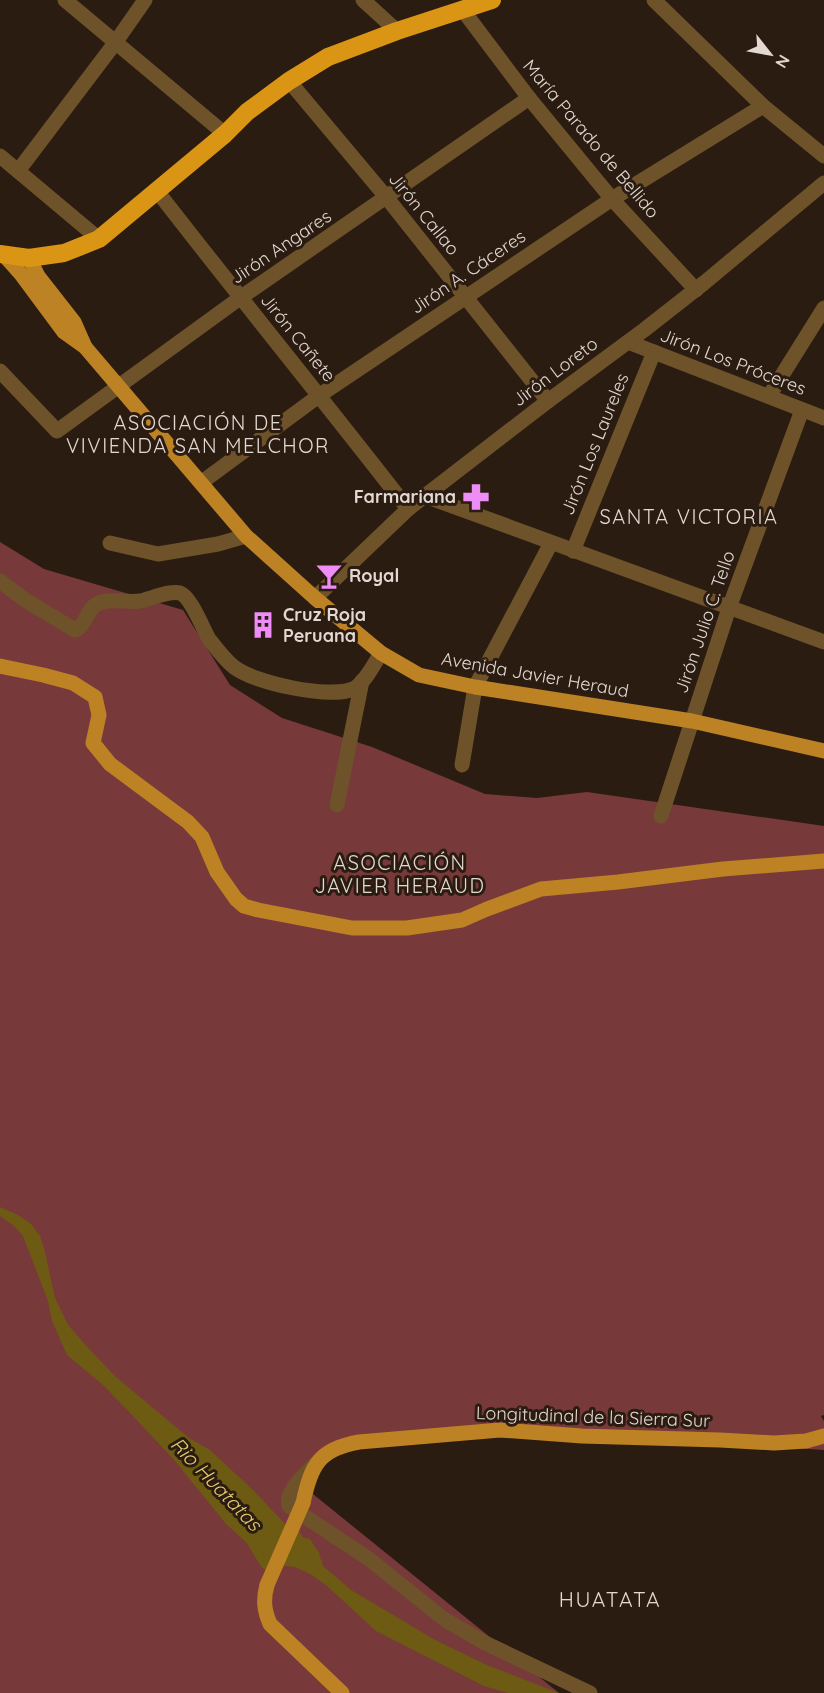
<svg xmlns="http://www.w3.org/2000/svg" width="824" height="1693" viewBox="0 0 824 1693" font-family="Quicksand,sans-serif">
	<rect width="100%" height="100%" fill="#2b1c12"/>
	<polygon fill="#78393b" points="0,542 44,569 183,610 230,685 282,718 372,747 485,794 537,798 587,792 824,826 824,1415 821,1416 824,1421 824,1450 547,1432 372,1440 333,1454 308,1490 559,1693 0,1693"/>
	<path fill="#6d5a13" d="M0 1207 18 1215 31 1224 40 1236 45 1252 55 1298 68 1325 90 1350 116 1377 189 1438 210 1450 252 1489 285 1524 297 1526C302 1535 299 1537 310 1539L319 1553 323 1566 351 1590 437 1641 489 1666 559 1693H508L484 1686 376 1631 326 1585 312 1575 295 1567 287 1566H283L273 1573 262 1568 246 1542 226 1524 175 1461 133 1416 102 1384 67 1355 52 1321 48 1301 23 1236 14 1226 0 1216Z"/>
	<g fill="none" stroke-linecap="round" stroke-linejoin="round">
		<g stroke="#6e522a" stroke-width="15">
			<polyline points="65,0 225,134"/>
			<polyline points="363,0 397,31"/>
			<polyline points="654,0 763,106 824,156"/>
			<polyline points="462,9 529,98 612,199 696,290"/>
			<polyline points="289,81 387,198 548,401"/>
			<polyline points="0,156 99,239"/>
			<polyline points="18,171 115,43 145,0"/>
			<path d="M157 191C240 298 325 402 408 509"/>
			<polyline points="628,342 824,418"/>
			<polyline points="0,371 57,431 240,298 529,98"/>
			<polyline points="769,396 824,308"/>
			<polyline points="202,482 320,395 612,199 763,106"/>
			<polyline points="425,496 824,642"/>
			<polyline points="110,543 158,554 218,544 246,536"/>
			<polyline points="573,551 654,352"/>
			<path d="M0 581 25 600 75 630C87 625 86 608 99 603 111 598 127 603 140 601 150 599 170 590 180 593 191 597 203 629 209 639 216 648 225 660 234 667 254 683 329 699 353 689 365 683 374 664 381 653"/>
			<polyline points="315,598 408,509 548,401 644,330 704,283 824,183"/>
			<polyline points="462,765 475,687 551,543"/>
			<polyline points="337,805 362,681"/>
			<polyline points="661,816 729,608 802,410"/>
			<path d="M315 1464C305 1475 285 1490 289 1506L369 1559 444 1619 485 1643 590 1693"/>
		</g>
		<g stroke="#bc8223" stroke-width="15">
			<polyline points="5,256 21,274 64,332 85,347 246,536 315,598 381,653 419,675 475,687 692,721 824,751"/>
			<polyline points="29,258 38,276 74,322 85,347"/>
			<polyline points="0,666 43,675 73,683 95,697 99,715 93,743 110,764 188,822 202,837 217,872 236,899 244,906 258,910 352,928 407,928 462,920 487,909 541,889 618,882 723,869 824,861"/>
			<path d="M303 1503C311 1465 319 1449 359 1442L500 1430 582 1436 720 1440 774 1443 806 1441 824 1436"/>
			<path d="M267 1585C263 1600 264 1610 270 1624L342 1693"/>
		</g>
		<polyline stroke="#db9515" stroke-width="18" points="0,254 29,258 64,253 99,239 225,134 247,112 289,81 328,57 397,31 492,0"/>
		<polyline stroke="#bc8223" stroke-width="15" points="267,1585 303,1503"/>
	</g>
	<defs>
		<symbol id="pharmacy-bare" viewBox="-9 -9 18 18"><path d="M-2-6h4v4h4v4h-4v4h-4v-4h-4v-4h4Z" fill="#ee8cf8" stroke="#2b1c12" stroke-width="2.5" paint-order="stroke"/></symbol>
		<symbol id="bar-bare" viewBox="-9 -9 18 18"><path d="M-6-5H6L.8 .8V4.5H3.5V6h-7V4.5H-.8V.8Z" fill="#ee8cf8" stroke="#2b1c12" stroke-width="2.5" paint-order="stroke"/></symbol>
		<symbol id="building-bare" viewBox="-9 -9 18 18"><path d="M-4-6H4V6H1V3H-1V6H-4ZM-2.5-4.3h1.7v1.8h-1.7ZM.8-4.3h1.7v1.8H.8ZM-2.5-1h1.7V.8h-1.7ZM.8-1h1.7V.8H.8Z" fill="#ee8cf8" stroke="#2b1c12" stroke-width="2.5" paint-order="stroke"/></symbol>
	</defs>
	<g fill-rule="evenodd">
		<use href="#pharmacy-bare" x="457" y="478" width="38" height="38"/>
		<use href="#bar-bare" x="310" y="557" width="38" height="38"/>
		<use href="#building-bare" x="244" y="606" width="38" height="38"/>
	</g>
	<g text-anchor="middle" stroke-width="6" stroke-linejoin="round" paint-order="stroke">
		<g font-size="18" fill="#e3d9d2" stroke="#2b1c12">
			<text transform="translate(591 139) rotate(50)" y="6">María Parado de Bellido</text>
			<text transform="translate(424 214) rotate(51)" y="6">Jirón Callao</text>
			<text transform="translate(281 247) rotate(-34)" y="6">Jirón Angares</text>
			<text transform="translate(468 272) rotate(-34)" y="6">Jirón A. Cáceres</text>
			<text transform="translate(298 338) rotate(51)" y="6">Jirón Cañete</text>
			<text transform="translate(733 362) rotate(21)" y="6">Jirón Los Próceres</text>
			<text transform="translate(555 372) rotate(-37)" y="6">Jirón Loreto</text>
			<text transform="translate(595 444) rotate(-68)" y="6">Jirón Los Laureles</text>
			<text transform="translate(705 622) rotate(-71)" y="6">Jirón Julio C. Tello</text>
			<text transform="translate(535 675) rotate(10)" y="6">Avenida Javier Heraud</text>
			<text transform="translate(593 1417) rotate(2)" y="6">Longitudinal de la Sierra Sur</text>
		</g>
		<g font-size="18" font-weight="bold" fill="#e3d9d2" stroke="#2b1c12" text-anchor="start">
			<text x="456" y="503" text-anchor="end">Farmariana</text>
			<text x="349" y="582">Royal</text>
			<text x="283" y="621">Cruz Roja<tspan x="283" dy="21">Peruana</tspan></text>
		</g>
		<g font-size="20" letter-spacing="1.5" fill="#e3d9d2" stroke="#2b1c12">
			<text x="198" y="430">ASOCIACIÓN DE<tspan x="198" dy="23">VIVIENDA SAN MELCHOR</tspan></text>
			<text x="689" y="524">SANTA VICTORIA</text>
			<text x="400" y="870">ASOCIACIÓN<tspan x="400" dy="23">JAVIER HERAUD</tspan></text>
		</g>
		<g font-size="20" font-style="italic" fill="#e4c86a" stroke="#2b1c12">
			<text transform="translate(216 1484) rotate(46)" y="7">Rio Huatatas</text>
		</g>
		<g font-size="21" letter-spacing="1.5" fill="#e3d9d2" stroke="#2b1c12">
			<text x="610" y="1607">HUATATA</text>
		</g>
	</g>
	<g transform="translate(770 54) rotate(121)" stroke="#2b1c12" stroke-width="4.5" paint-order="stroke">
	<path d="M0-4.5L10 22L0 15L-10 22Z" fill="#e3d9d2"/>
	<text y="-9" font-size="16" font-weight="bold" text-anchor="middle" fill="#e3d9d2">N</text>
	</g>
</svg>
